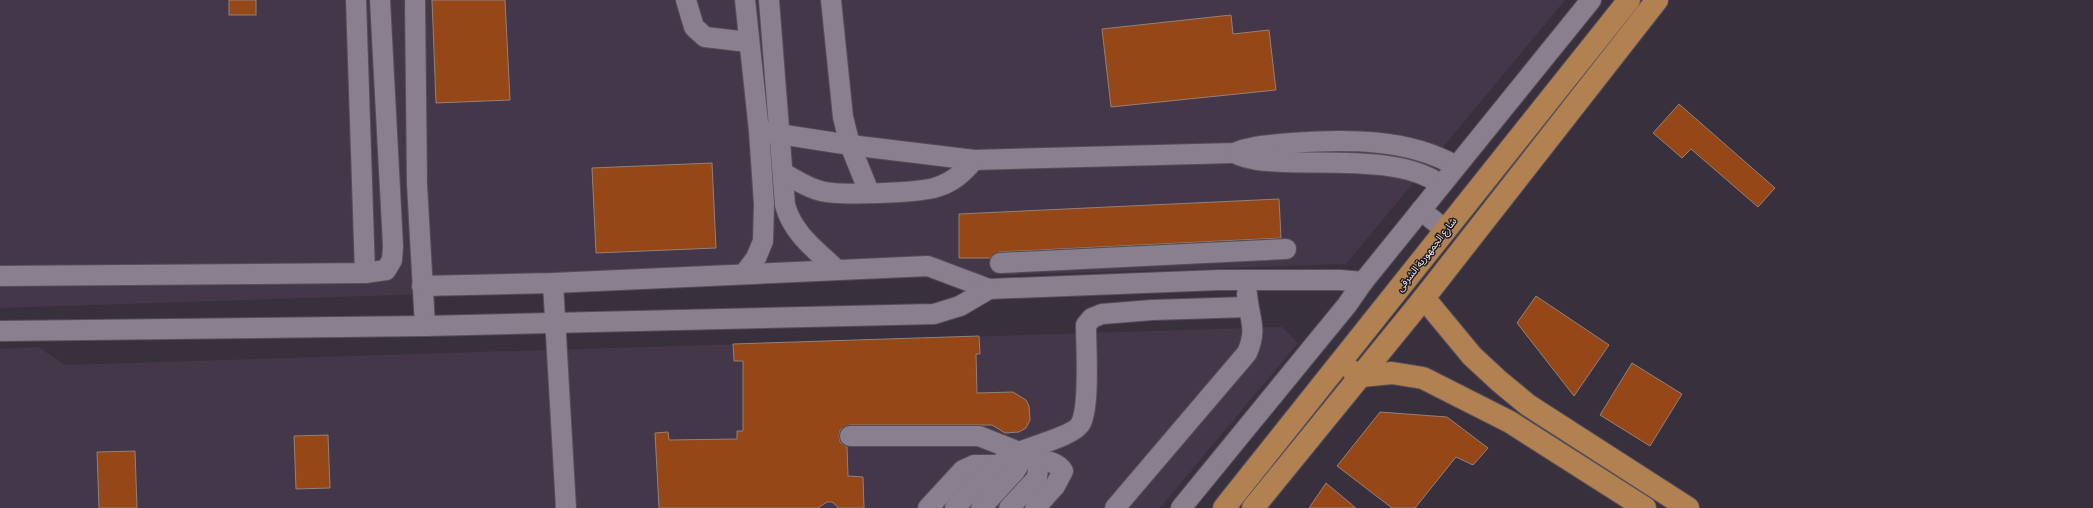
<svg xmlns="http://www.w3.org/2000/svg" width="2093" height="508" viewBox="0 0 2093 508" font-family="Literata,'Noto Sans Arabic',serif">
	<rect width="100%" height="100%" fill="#39303d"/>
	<g fill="#443749">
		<polygon points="0,0 1565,0 1346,264 0,308"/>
		<polygon points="1282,327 1298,343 1160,508 0,508 0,349 38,347 65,365"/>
	</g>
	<g fill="#964718" stroke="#938077">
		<rect x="229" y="0" width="27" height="15"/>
		<polygon points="432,0 505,0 510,100 436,103"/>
		<polygon points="1231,15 1233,34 1269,30 1276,90 1111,107 1102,29"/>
		<polygon points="1679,104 1775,188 1758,207 1691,149 1682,158 1653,133"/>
		<polygon points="712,163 716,248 596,253 592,168"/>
		<polygon points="1279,199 1281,238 999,252 990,258 959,258 959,214"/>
		<polygon points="1536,296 1609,345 1574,396 1517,323"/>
		<polygon points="979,336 980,354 976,354 977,393 1013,392 1026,400 1029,406 1030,420 1026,428 1019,432 1005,433 992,425 850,425 840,430 839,436 840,442 847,447 848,476 863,477 864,508 839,508 832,502 827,502 818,508 659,508 655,433 668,432 669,440 737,439 737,431 743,431 743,361 734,361 733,344"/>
		<polygon points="1632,363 1682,394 1650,446 1600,415"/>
		<polygon points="1380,412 1447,417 1488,448 1473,465 1456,457 1415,508 1392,508 1337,466"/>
		<polygon points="328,435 330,488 296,489 294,436"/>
		<polygon points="135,451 137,508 99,508 97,452"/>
		<polygon points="1326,483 1356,508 1309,508"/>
	</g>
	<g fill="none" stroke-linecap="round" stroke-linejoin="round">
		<defs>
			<g id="minor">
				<polyline points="356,0 365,273"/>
				<polyline points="415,0 417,184 425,326"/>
				<polyline points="686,0 694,27 705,37 748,42"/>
				<path d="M769 0 785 205C793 234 816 250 837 270"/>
				<polyline points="831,0 843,117 850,145 869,192"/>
				<path d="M759 131 850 145 974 160 1234 153C1253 145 1271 145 1291 143 1345 139 1408 138 1456 166"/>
				<path d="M1234 153C1251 161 1266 161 1285 162 1329 164 1405 157 1441 185"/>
				<path d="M783 173C795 179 807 188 821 191 838 196 921 193 937 187 953 182 963 173 974 160"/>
				<polyline points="1421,210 1445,230"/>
				<polyline points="1000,263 1286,249"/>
				<polyline points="744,274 756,258 763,241 764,204 759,131 745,0"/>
				<polyline points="0,276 365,273 386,270 392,260 393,246 380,0"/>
				<polyline points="553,283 566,508"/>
				<polyline points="422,286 553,283 928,266 989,289 1219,280 1340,280 1363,282"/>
				<polyline points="0,331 425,326 934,314 960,306 989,289"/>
				<polyline points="850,436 979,436 1034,458 1038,469 1037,478 1009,508"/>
				<path d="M1034 458C1044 461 1057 461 1063 471L1055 486 1035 508"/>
				<polyline points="928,508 963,470 974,465 1000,465"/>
				<path d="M955 508C974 486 992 466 1019 452 1032 446 1076 435 1081 423 1090 405 1086 347 1086 325L1092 318 1102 314 1152 310 1248 307"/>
				<polyline points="981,508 1015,471 1018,466 1018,453"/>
				<path d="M1115 508 1247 353C1258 328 1249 319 1247 294"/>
				<polyline points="1181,508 1347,305 1363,282 1591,0"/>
			</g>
			<g id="major">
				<polyline points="1424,298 1472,356 1499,381 1528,405 1688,508"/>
				<polyline points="1354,372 1361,376 1392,373 1423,378 1510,422 1645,508"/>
				<polyline points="1224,508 1629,0"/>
				<polyline points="1253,508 1424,298 1657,0"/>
			</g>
		</defs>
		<use href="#minor" stroke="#564e59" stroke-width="22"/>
		<use href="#major" stroke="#564e59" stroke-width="24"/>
		<use href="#minor" stroke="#8a7f8e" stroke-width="20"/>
		<use href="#major" stroke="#b28151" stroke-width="22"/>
	</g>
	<g text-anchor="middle" stroke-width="3" stroke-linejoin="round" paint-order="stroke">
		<g font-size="10" fill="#eee8f1" stroke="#1e1a20">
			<text transform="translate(1426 254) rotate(-52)" y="4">شارع الجمهورية الشرقى</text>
		</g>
	</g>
</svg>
